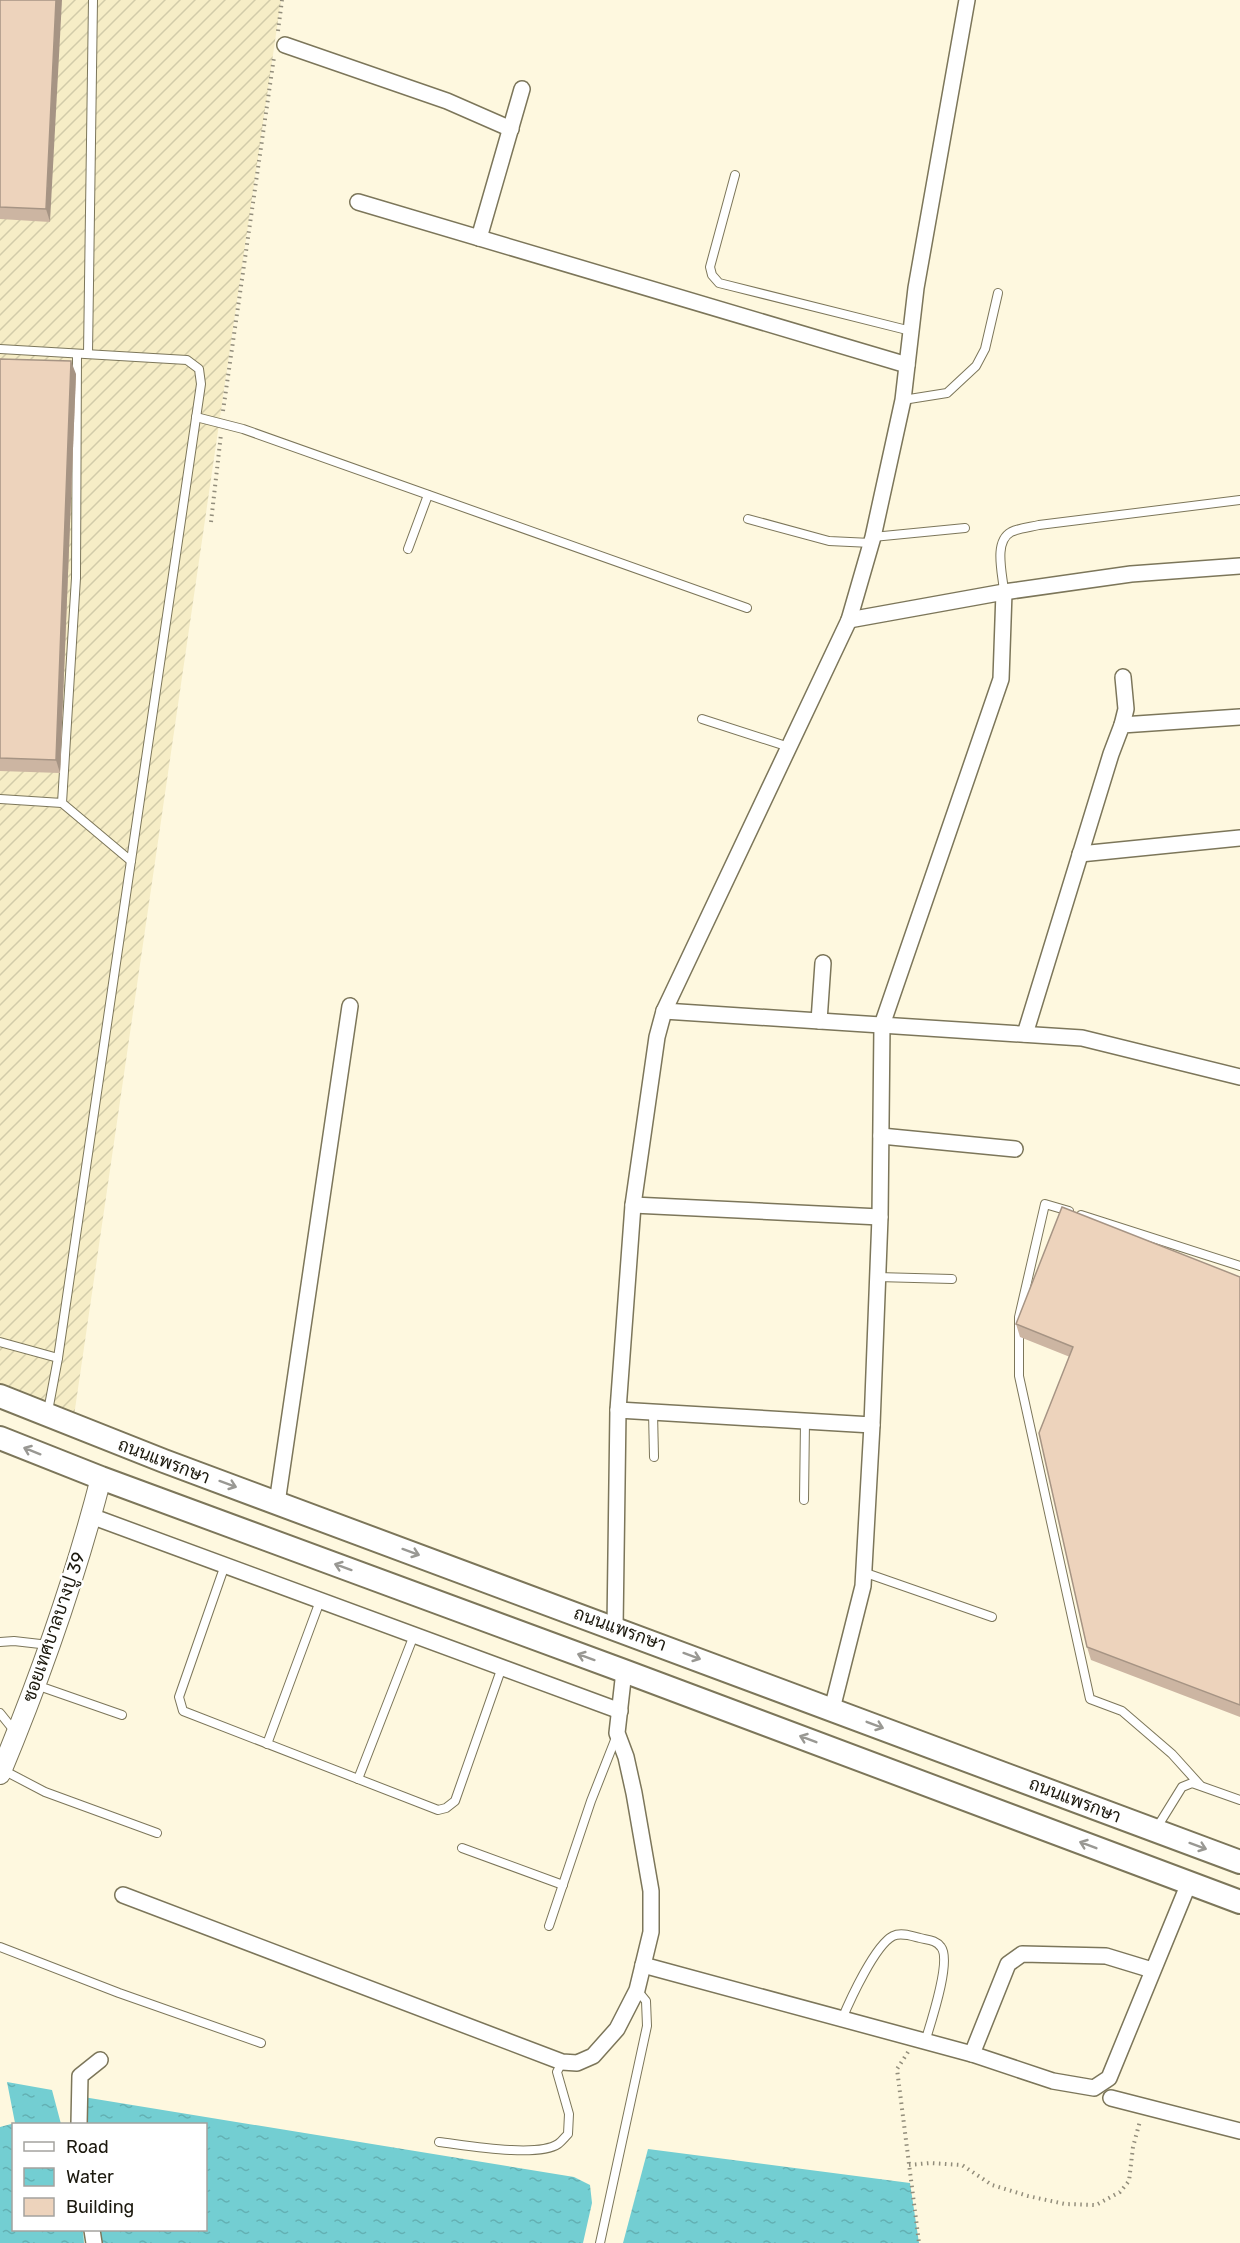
<svg xmlns="http://www.w3.org/2000/svg" width="1240" height="2243" viewBox="0 0 1240 2243" font-family="Rubik,Sarabun,sans-serif">
	<defs>
		<pattern id="industrial-furrows" width="10" height="10" patternUnits="userSpaceOnUse" patternTransform="scale(1.5)"><rect width="10" height="10" fill="#f6edc6"/><path d="M-1 1l2-2M0 10L10 0M9 11l2-2" fill="none" stroke="#d2cba9"/></pattern>
		<pattern id="water-ripples" width="26" height="14" patternUnits="userSpaceOnUse" patternTransform="scale(1.5)"><rect width="26" height="14" fill="#73ced2"/><path d="M2 4q2-2 4 0t4 0M15 11q2-2 4 0t4 0" fill="none" stroke="#63b0b3"/></pattern>
	</defs>
	<rect width="100%" height="100%" fill="#fef8df"/>
	<polygon fill="url(#industrial-furrows)" points="0,0 281,0 74,1416 0,1385"/>
	<g fill="url(#water-ripples)">
		<polygon points="7,2082 52,2090 61,2124 14,2124 14,2230 83,2230 84,2243 0,2243 0,2127 15,2123"/>
		<polygon points="71,2095 574,2177 590,2185 592,2203 583,2243 101,2243 100,2230 206,2230 206,2124 78,2124"/>
		<polygon points="648,2149 910,2183 919,2243 623,2243"/>
	</g>
	<g fill="none" stroke-linecap="round" stroke-linejoin="round">
		<defs>
			<g id="service">
				<polyline points="735,175 710,267 712,275 719,283 911,331"/>
				<polyline points="0,349 187,360 199,369 201,384 58,1358 48,1411"/>
				<polyline points="88,354 93,0"/>
				<polyline points="903,400 947,393 976,366 985,349 998,293"/>
				<polyline points="196,417 243,429 747,608"/>
				<polyline points="748,519 829,541 871,543"/>
				<polyline points="873,537 965,528"/>
				<polyline points="408,549 428,495"/>
				<path d="M1004 592C1003 575 993 542 1011 532 1019 528 1031 527 1039 525L1240 500"/>
				<polyline points="702,719 789,747"/>
				<polyline points="0,799 62,803 131,861"/>
				<polyline points="62,803 76,578 77,354"/>
				<polyline points="1069,1211 1045,1204 1019,1317 1019,1376 1090,1699 1122,1711 1172,1754 1200,1785"/>
				<polyline points="1081,1215 1240,1266"/>
				<polyline points="877,1277 952,1279"/>
				<polyline points="0,1342 58,1358"/>
				<polyline points="653,1412 654,1457"/>
				<polyline points="804,1500 805,1421"/>
				<polyline points="225,1565 179,1697 183,1711 438,1810 446,1808 455,1801 502,1667"/>
				<polyline points="863,1572 992,1617"/>
				<polyline points="0,1642 14,1641 49,1645"/>
				<polyline points="36,1685 122,1715"/>
				<polyline points="0,1713 16,1733"/>
				<polyline points="267,1744 320,1601"/>
				<polyline points="3,1770 45,1792 157,1833"/>
				<polyline points="358,1779 414,1635"/>
				<polyline points="1156,1829 1182,1787 1192,1783 1240,1800"/>
				<polyline points="462,1848 563,1885"/>
				<polyline points="549,1926 591,1801 617,1735"/>
				<polyline points="0,1947 119,1993 261,2043"/>
				<path d="M842 2019C850 2000 875 1945 893 1936 901 1932 912 1936 920 1938 928 1940 936 1940 941 1947 952 1961 930 2025 925 2042"/>
				<path d="M439 2142C465 2145 537 2158 558 2144 561 2142 565 2137 568 2134L569 2114 557 2072 562 2062"/>
				<polyline points="600,2243 647,2026 646,2001 637,1990"/>
			</g>
			<g id="minor">
				<polyline points="285,45 447,101 511,129"/>
				<polyline points="358,202 907,365"/>
				<polyline points="479,238 522,89"/>
				<polyline points="849,620 1004,592 1131,574 1240,566"/>
				<polyline points="1122,725 1126,709 1123,677"/>
				<polyline points="1080,854 1240,838"/>
				<polyline points="664,1011 1082,1038 1240,1077"/>
				<polyline points="819,1021 823,963"/>
				<polyline points="1025,1034 1111,754 1122,725 1240,717"/>
				<polyline points="881,1136 1015,1149"/>
				<polyline points="633,1205 880,1217"/>
				<polyline points="618,1410 872,1425"/>
				<polyline points="277,1503 350,1006"/>
				<polyline points="91,1516 620,1711"/>
				<polyline points="615,1628 618,1410 633,1205 657,1037 664,1011 849,620 873,537 903,400 916,288 967,0"/>
				<polyline points="832,1709 863,1586 872,1425 880,1217 882,1025 1001,679 1004,592"/>
				<polyline points="123,1895 562,2062 577,2063 593,2056 617,2029 637,1990 651,1932 651,1891 634,1793 626,1757 617,1733 624,1671"/>
				<polyline points="643,1965 972,2054 1053,2081 1094,2088 1109,2078 1189,1883"/>
				<polyline points="972,2054 1008,1964 1022,1954 1106,1956 1152,1970"/>
				<polyline points="1111,2098 1240,2131"/>
				<polyline points="79,2124 80,2076 100,2060"/>
				<polyline points="92,2230 94,2243"/>
			</g>
			<path id="tertiary" d="M0 1774C40 1678 75 1579 101 1478"/>
			<g id="secondary">
				<polyline points="0,1396 164,1461 1240,1862"/>
				<polyline points="0,1438 101,1478 624,1671 1240,1902"/>
			</g>
		</defs>
		<use href="#service" stroke="#7c765a" stroke-width="10"/>
		<use href="#minor" stroke="#7c765a" stroke-width="18"/>
		<use href="#tertiary" stroke="#7c765a" stroke-width="22"/>
		<use href="#secondary" stroke="#7c765a" stroke-width="26"/>
		<g stroke="#928d7b" stroke-width="4" stroke-dasharray="1.5 4.5" stroke-linecap="butt">
			<polyline points="278,31 282,0"/>
			<polyline points="223,411 274,57"/>
			<polyline points="211,522 221,434"/>
			<polyline points="908,2052 897,2069 919,2243"/>
			<polyline points="909,2165 930,2163 962,2165 992,2185 1028,2196 1065,2204 1096,2205 1120,2192 1129,2181 1133,2147 1140,2121"/>
		</g>
		<use href="#service" stroke="#fff" stroke-width="8"/>
		<use href="#minor" stroke="#fff" stroke-width="15"/>
		<use href="#tertiary" stroke="#fff" stroke-width="20"/>
		<use href="#secondary" stroke="#fff" stroke-width="22"/>
	</g>
	<g fill="#ccb5a2">
		<polygon points="0,0 50,222 0,219"/>
		<polygon points="0,359 76,374 60,773 0,771"/>
		<polygon points="1240,1277 1240,1717 1091,1660 1087,1647 1070,1357 1020,1337 1016,1324"/>
	</g>
	<g fill="#a69484">
		<polygon points="56,0 62,0 50,222 46,209"/>
		<polygon points="71,361 76,374 60,773 56,760"/>
	</g>
	<g fill="#edd3bc" stroke="#a69484" stroke-width="1.5">
		<polygon points="0,0 56,0 46,209 0,207"/>
		<polygon points="0,359 71,361 56,760 0,758"/>
		<polygon points="1062,1207 1240,1277 1240,1705 1087,1647 1039,1433 1073,1347 1016,1324"/>
	</g>
	<defs><path id="oneway-shaft" d="M-6 0H5M1.5-3L5.5 0L1.5 3" fill="none" stroke-width="1.6" stroke-linecap="round" stroke-linejoin="round" transform="scale(1.5)"/></defs>
	<g stroke="#999893">
		<use href="#oneway-shaft" transform="translate(32 1451) rotate(-158)"/>
		<use href="#oneway-shaft" transform="translate(228 1484) rotate(20)"/>
		<use href="#oneway-shaft" transform="translate(411 1552) rotate(20)"/>
		<use href="#oneway-shaft" transform="translate(343 1567) rotate(-160)"/>
		<use href="#oneway-shaft" transform="translate(692 1656) rotate(20)"/>
		<use href="#oneway-shaft" transform="translate(586 1657) rotate(-160)"/>
		<use href="#oneway-shaft" transform="translate(875 1725) rotate(21)"/>
		<use href="#oneway-shaft" transform="translate(808 1739) rotate(-159)"/>
		<use href="#oneway-shaft" transform="translate(1088 1845) rotate(-159)"/>
		<use href="#oneway-shaft" transform="translate(1198 1846) rotate(20)"/>
	</g>
	<g text-anchor="middle" stroke-width="5" stroke-linejoin="round" paint-order="stroke">
		<g font-size="18" fill="#1c190e" stroke="#fff">
			<text transform="translate(164 1461) rotate(21)" y="6">ถนนแพรกษา</text>
			<text transform="translate(54 1627) rotate(-71)" y="6">ซอยเทศบาลบางปู 39</text>
			<text transform="translate(620 1629) rotate(20)" y="6">ถนนแพรกษา</text>
			<text transform="translate(1075 1800) rotate(21)" y="6">ถนนแพรกษา</text>
		</g>
	</g>
	<rect x="12" y="2123" width="195" height="108" fill="#ffffff" stroke="#a4a39f" stroke-width="1.5"/>
	<rect x="24" y="2142" width="30" height="9" fill="#ffffff" stroke="#a4a39f" stroke-width="1.5"/>
	<text x="66" y="2153" font-size="18" fill="#1c190e">Road</text>
	<rect x="24" y="2168" width="30" height="18" fill="url(#water-ripples)" stroke="#a4a39f" stroke-width="1.5"/>
	<text x="66" y="2183" font-size="18" fill="#1c190e">Water</text>
	<rect x="24" y="2198" width="30" height="18" fill="#edd3bc" stroke="#a4a39f" stroke-width="1.5"/>
	<text x="66" y="2213" font-size="18" fill="#1c190e">Building</text>
</svg>
